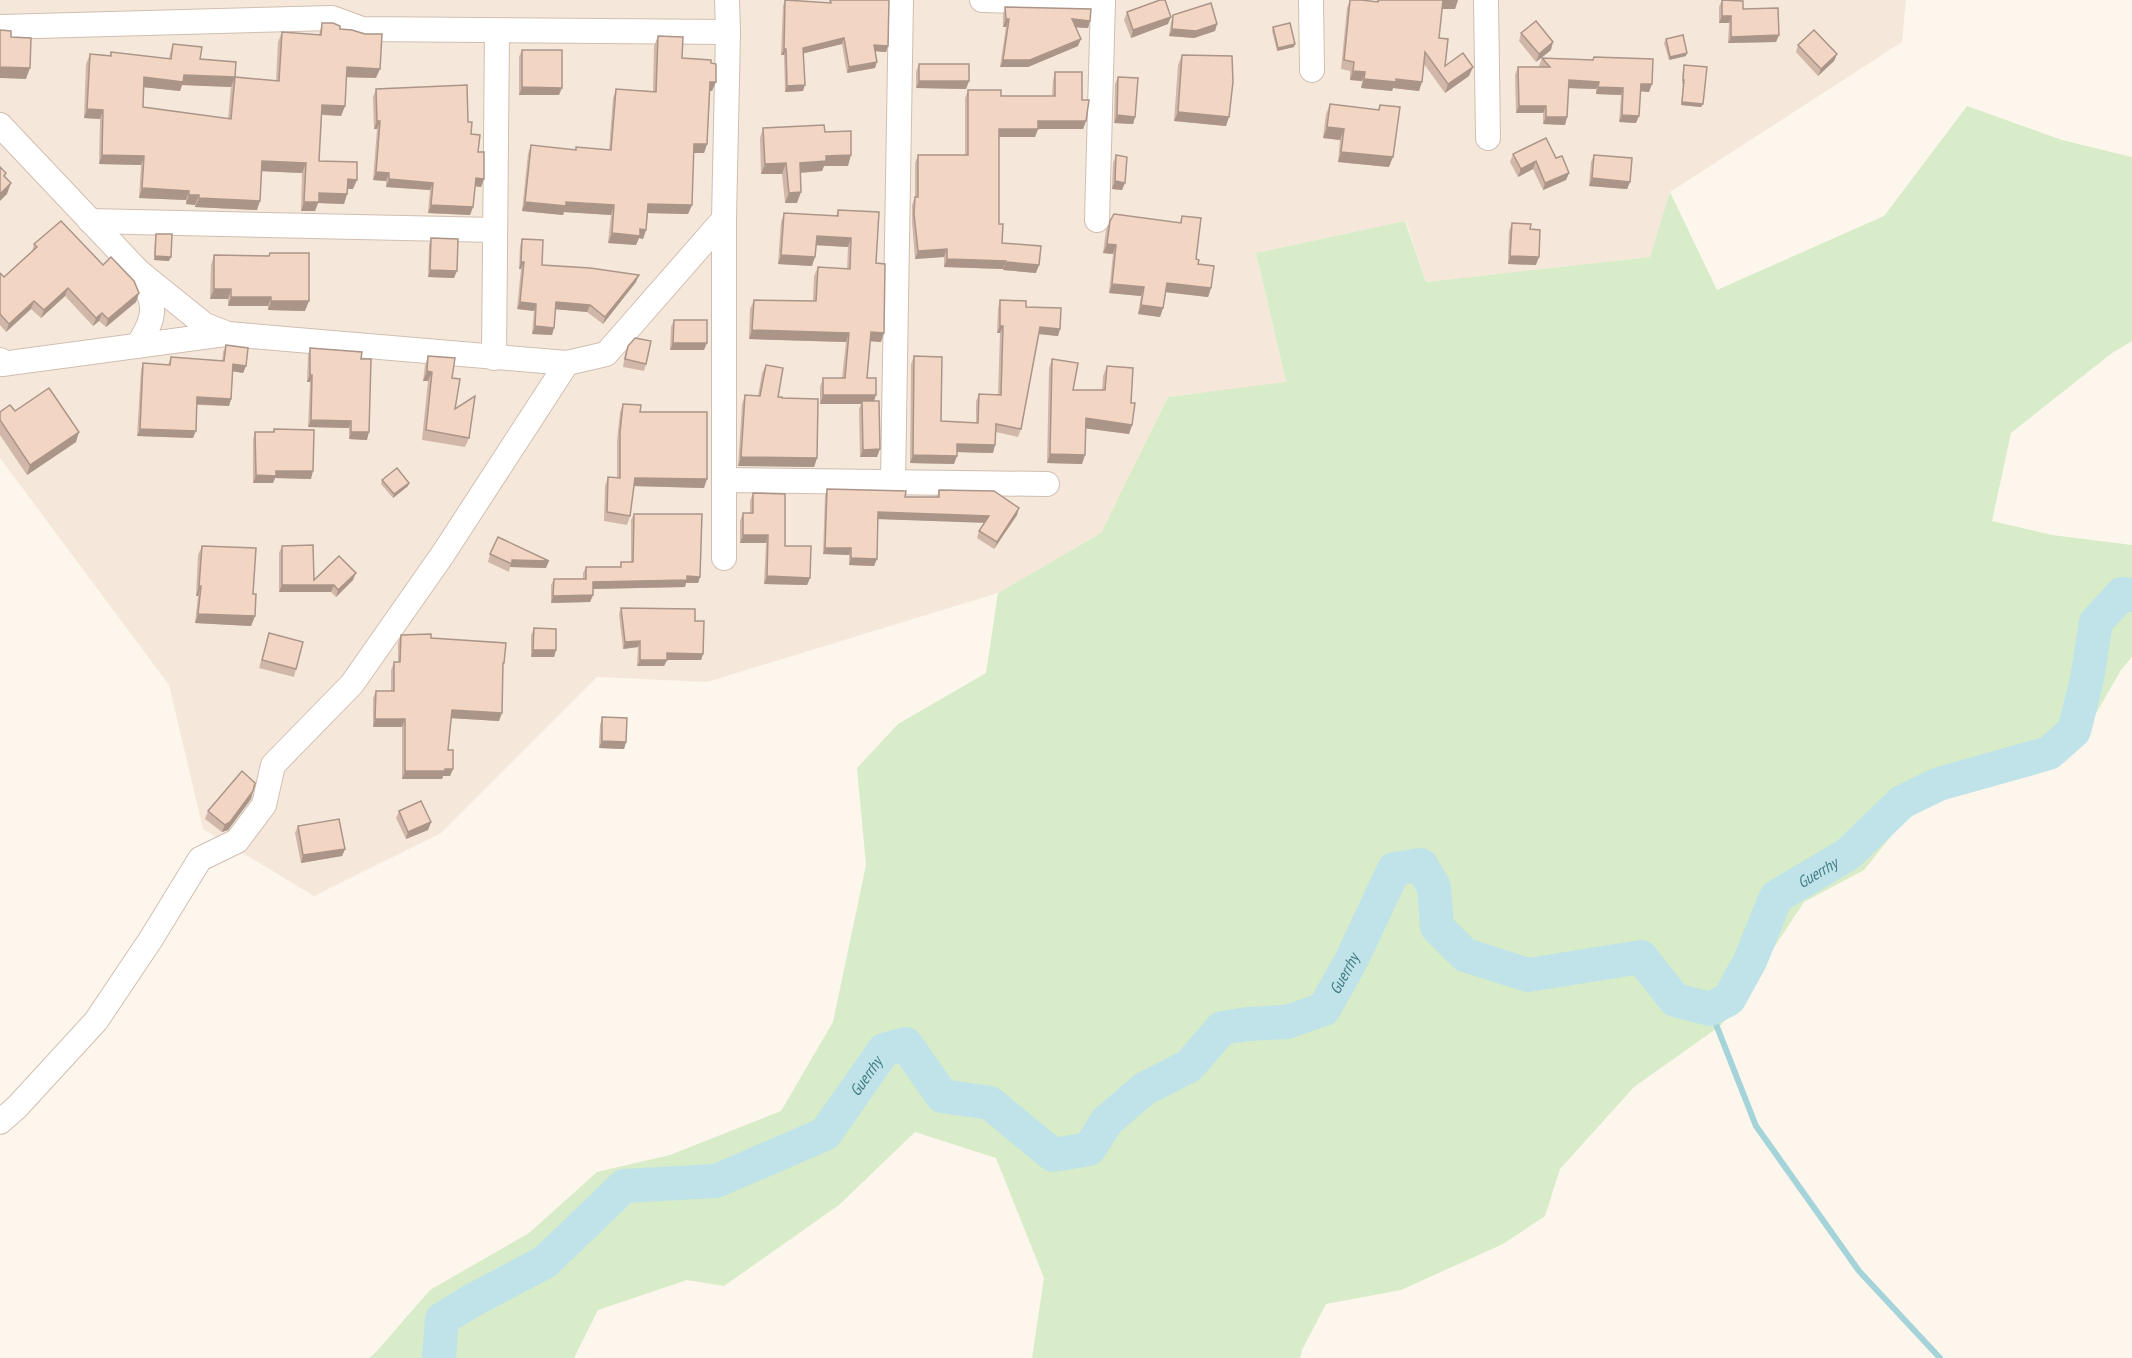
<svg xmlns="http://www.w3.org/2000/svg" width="2132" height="1358" viewBox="0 0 2132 1358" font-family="'PT Sans Narrow',sans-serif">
	<rect width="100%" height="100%" fill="#fdf6ec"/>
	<polygon fill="#f5e8da" points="0,0 1906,0 1902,42 1670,192 1651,257 1426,282 1406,221 1256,253 1286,383 1168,397 1101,533 998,593 707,682 597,677 441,833 314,896 203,829 169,685 0,458"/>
	<polygon fill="#d8ecc9" points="1967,106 2062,140 2132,157 2132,341 2112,353 2011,433 1992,521 2052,535 2132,545 2132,657 2121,670 2083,736 2057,765 2017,778 1934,797 1908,815 1864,870 1804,902 1775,946 1745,998 1720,1026 1634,1087 1560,1169 1545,1216 1503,1244 1401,1290 1326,1304 1302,1350 1300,1358 1032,1358 1044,1278 996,1158 915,1132 839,1205 724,1286 687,1280 598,1310 574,1358 369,1358 376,1352 430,1290 529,1233 597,1172 670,1155 781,1111 833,1022 866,865 857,768 898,724 986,673 998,593 1101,533 1168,397 1286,382 1256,253 1405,221 1426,282 1650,257 1670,192 1717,290 1884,216"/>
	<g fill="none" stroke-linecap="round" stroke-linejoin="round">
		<polyline stroke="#a5d3da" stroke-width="6" points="1710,1009 1756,1126 1859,1271 1940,1358"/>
		<path stroke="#bfe3e8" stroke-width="34" id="s1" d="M439 1358 442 1319 473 1300 545 1262 624 1186 716 1181 825 1134 884 1050 906 1044 942 1096 990 1103 1053 1155 1089 1149 1107 1121 1144 1089 1189 1066 1222 1028 1248 1024 1287 1022 1324 1009 1352 959 1394 869 1421 865 1434 887 1437 927 1465 955 1528 975 1641 957 1675 1000 1710 1009 1729 999 1750 961 1776 897 1848 854 1902 802 1939 784 2049 753 2074 731 2087 679 2096 622 2122 594 2132 595"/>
		<defs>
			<g id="minor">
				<polyline points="982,0 1103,3"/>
				<polyline points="1311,0 1312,70"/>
				<polyline points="1486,0 1488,138"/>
				<polyline points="0,27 332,18 362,29 728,32"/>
				<path d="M0 125 138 271C156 303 158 315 137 346"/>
				<polyline points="1097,220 1103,0"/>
				<polyline points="90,221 495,230"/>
				<polyline points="138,271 205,325 228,334 567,363"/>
				<polyline points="494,358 497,31"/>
				<polyline points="0,360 2,364 225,334"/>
				<polyline points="724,480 1047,484"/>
				<polyline points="893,482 901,0"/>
				<polyline points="724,558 724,219 728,32 727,0"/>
				<polyline points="0,1122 17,1107 96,1021 151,939 200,859 237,841 264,805 273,765 352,684 443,554 567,363 606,354 724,219"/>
			</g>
		</defs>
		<use href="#minor" stroke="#d1beb0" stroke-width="26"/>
		<use href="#minor" stroke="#fff" stroke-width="24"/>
	</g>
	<g fill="#d1b7a8" fill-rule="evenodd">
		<polygon points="785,0 829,3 830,0 888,46 886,52 875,51 875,68 847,73 842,44 804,53 803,91 785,92 784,55 781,55 783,6"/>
		<polygon points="1350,0 1376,2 1377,0 1458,0 1455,9 1442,9 1439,38 1445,66 1469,76 1445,93 1424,64 1419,91 1393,88 1392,91 1361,88 1362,81 1350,80 1350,71 1341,69 1347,8"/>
		<polygon points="1722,0 1743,9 1779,35 1776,42 1728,43 1729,23 1719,23 1719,7"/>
		<polygon points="1005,7 1090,21 1088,28 1075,27 1078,46 1028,67 1000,67 1006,27 1003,27 1003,15"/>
		<polygon points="1127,12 1168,24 1131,38 1124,20"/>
		<polygon points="1173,15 1217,24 1215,31 1194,38 1169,36 1171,22"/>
		<path d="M322 23 340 29 376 78 346 77 345 106 341 116 321 115 319 161 353 189H348L347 194 344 204 318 203 315 211H301L302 173 261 171 257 210 195 207V205L186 204V200L139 198 141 165 99 164 100 119 84 118 86 64 90 54 110 55 111 52 169 59 170 53 173 44 235 77 276 81 278 42 282 32 319 35ZM182 85 231 87 228 119 143 107 144 87 180 91Z"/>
		<polygon points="1273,27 1294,47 1277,51 1272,31"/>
		<polygon points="1521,33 1551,50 1536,62 1519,41"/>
		<polygon points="658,36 682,58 712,91 710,91 707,144 704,153 693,153 692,205 688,214 648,213 646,230 643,239 639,238 636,245 608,243 611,215 564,212 563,215 522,211 528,154 531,145 576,150 576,147 609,150 613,98 616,89 653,91 654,46"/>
		<polygon points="1666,39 1686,56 1669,60 1664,43"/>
		<polygon points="1798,45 1837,54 1834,61 1818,76 1796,52"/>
		<polygon points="522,50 559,95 519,95 519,57"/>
		<polygon points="1182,55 1226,126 1174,121 1178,65"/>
		<polygon points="1594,57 1649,92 1640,91 1636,123 1619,122 1621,95 1596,94 1596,89 1568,88 1567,117 1565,125 1543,124 1543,113 1516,113 1515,75 1518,67 1541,67 1539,66 1542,58 1593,60"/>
		<polygon points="919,64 969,81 966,89 916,88 916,72"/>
		<polygon points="1684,65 1701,107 1681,105 1683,84 1682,84 1683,69"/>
		<polygon points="1055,72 1082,100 1086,121 1083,129 1038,129 1035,137 999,137 999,224 1002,243 1036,273 1003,270 1003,269 944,267 944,257 915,259 912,222 912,205 915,197 915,163 918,155 965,155 965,98 968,90 1001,96 1052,96 1053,80"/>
		<polygon points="1118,77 1135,117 1133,124 1114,123 1115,84"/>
		<polygon points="376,89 468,122 471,134 478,152 481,187 475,186 473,207 470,215 428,213 430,190 386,187 386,181 373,180 377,129 374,129 373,97"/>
		<polygon points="1330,104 1378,110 1380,105 1389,167 1338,162 1340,140 1323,138 1326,114"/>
		<polygon points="763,128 825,132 848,166 824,166 822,171 800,173 797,203 785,203 782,174 761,174 760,138"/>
		<polygon points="1513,154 1556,158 1569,173 1566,180 1543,190 1533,169 1518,177 1510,162"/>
		<polygon points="1116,155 1122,190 1112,189 1113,163"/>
		<polygon points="1594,155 1630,182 1627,189 1589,186 1591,162"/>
		<polygon points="838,210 876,263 881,342 870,341 867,378 874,401 877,457 860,457 859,409 861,404 820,404 820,387 823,378 842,378 846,342 749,339 750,309 754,300 813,301 814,276 818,267 847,269 848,247 816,245 812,266 778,264 781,222 784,213 836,216"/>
		<polygon points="1182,216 1196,259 1211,288 1208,297 1166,292 1163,308 1160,317 1138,314 1141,296 1109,293 1113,254 1103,253 1106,230 1110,221 1180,222"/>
		<polygon points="1512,223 1530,229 1536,265 1508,264 1509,231"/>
		<polygon points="156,234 169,261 154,260 155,237"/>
		<polygon points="431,238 454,278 428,277 429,245"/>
		<polygon points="522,239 542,265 636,282 603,324 587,312 555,309 552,335 532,334 534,311 517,309 521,269 519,269 520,246"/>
		<polygon points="34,244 103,265 139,293 136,302 106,327 99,321 93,326 65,296 41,318 31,309 6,332 0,325 0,273 4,277 32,252"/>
		<polygon points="270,253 305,311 268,310 268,306 228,306 228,299 210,299 211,265 214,255 269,256"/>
		<polygon points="1000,300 1026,307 1060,329 1058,336 1039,334 1021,429 1018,437 996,432 993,453 957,452 954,464 910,463 911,364 914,356 941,421 976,423 976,401 979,394 998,395 1000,333 997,333 998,308"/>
		<polygon points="674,320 704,350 670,350 671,327"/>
		<polygon points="226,345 246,366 243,373 233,371 231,399 229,406 197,405 193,438 137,436 141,370 143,363 168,365 171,357 222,361 223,352"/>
		<polygon points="628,346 646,364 644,371 623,367 625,354"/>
		<polygon points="310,348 361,359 367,440 349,439 349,428 308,427 310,382 307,382 308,355"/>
		<polygon points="428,356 452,378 455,409 469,438 465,447 422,440 428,381 423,381 425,365"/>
		<polygon points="1052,359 1073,390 1102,390 1103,376 1107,366 1131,403 1132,425 1129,434 1086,428 1082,464 1047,463 1049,368"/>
		<polygon points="766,365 778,397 782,398 817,458 814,467 738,466 742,404 745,395 758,396 762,373"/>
		<polygon points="623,404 640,412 704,488 634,486 630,516 627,525 604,521 605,486 608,477 617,478 617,441 620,412"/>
		<polygon points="15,411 76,442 27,475 0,435 0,412"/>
		<polygon points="274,429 311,479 275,478 273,483 253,483 253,440 255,432 273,432"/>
		<polygon points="382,480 408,486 393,498 381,484"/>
		<polygon points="827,489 905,497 937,497 939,490 1017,515 994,549 977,538 979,531 985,522 878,519 874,566 849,565 849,555 823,554 825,495"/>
		<polygon points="753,493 785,546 810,578 807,585 764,584 766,543 740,543 740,521 743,513 750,513 750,501"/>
		<polygon points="634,514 700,577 698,583 686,583 685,587 593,589 593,595 590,602 551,603 551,585 554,579 583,579 583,573 586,567 620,567 621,562 631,562 631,520"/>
		<polygon points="202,546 253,594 255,616 251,626 195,623 198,596 196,596 198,555"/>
		<polygon points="282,546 314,580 353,580 336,597 331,592 279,592 279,553"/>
		<polygon points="490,554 546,568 510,567 509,572 488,562"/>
		<polygon points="621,608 695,621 703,654 701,660 667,660 664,666 637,666 638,647 623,649 619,614"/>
		<polygon points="534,628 556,650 554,657 531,657 531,635"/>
		<polygon points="269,633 296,669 294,677 259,668"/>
		<polygon points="401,635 431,638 502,668 499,721 451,718 448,750 453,769 450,776 443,776 442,779 402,779 402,727 373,727 373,698 376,691 391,691 391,670 394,662 398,662 398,643"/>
		<polygon points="602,717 626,742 624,749 599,748 600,725"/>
		<polygon points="253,791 251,799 228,830 222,832 205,819 208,811"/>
		<polygon points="399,811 431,822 428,830 406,839 396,818"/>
		<polygon points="298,826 345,849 342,856 301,863 295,833"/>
	</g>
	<g fill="#aa9588">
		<polygon points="1443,0 1458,0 1455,9 1440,9"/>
		<polygon points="1722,16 1731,16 1729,23 1719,23"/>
		<polygon points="1171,17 1168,24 1131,38 1133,30"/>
		<polygon points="1006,19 1009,19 1006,27 1003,27"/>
		<polygon points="1072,19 1090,21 1088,28 1069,27"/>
		<polygon points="1217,24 1215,31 1194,38 1169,36 1172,29"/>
		<polygon points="1779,35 1776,42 1728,43 1731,37"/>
		<polygon points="844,38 842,44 801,54 803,48"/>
		<polygon points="1081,39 1078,46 1028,67 1000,67 1003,60"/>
		<polygon points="1553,42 1551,50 1536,62 1539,54"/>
		<polygon points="1295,44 1294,47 1277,51 1278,48"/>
		<polygon points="874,45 888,46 886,52 872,51"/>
		<polygon points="784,49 786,49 784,55 781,55"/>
		<polygon points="1687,53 1686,56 1669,60 1670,57"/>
		<polygon points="1837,54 1834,61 1818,76 1821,69"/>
		<polygon points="877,62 875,68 847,73 849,67"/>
		<polygon points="0,67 30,68 26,79 0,78"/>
		<polygon points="347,67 380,69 376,78 343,77"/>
		<polygon points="1473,67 1469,76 1445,93 1448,84"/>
		<polygon points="1353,71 1365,72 1362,81 1350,80"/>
		<polygon points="184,75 235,77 231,87 182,85 180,91 141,87 144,77"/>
		<polygon points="1364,79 1396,79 1422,82 1419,91 1393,88 1392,91 1361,88"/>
		<polygon points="1569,80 1599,82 1596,89 1566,88"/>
		<polygon points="919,81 969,81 966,89 916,88"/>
		<polygon points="710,82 716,82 712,91 707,91"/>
		<polygon points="1641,84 1652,84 1649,92 1638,91"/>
		<polygon points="805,85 803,91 785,92 787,86"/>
		<polygon points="522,87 562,88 559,95 519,95"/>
		<polygon points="1598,87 1623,88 1621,95 1596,94"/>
		<polygon points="1682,102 1703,104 1701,107 1681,105"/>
		<polygon points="322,105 345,106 341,116 318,114"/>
		<polygon points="1519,106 1546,106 1543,113 1516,113"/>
		<polygon points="87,109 103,110 100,119 84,118"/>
		<polygon points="1178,112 1229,117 1226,126 1174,121"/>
		<polygon points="1117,115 1135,117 1133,124 1114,123"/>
		<polygon points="1622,115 1639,116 1636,123 1619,122"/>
		<polygon points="1546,117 1567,117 1565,125 1543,124"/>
		<polygon points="377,121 380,121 377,129 374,129"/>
		<polygon points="1038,121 1086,121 1083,129 1035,129"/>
		<polygon points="1327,127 1344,129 1340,140 1323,138"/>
		<polygon points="999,129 1038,129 1035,137 996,137"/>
		<polygon points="694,144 707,144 704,153 690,153"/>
		<polygon points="1341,152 1393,157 1389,167 1338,162"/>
		<polygon points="102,155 144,156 141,165 99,164"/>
		<polygon points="851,155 848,166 824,166 822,171 796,173 800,163 826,156"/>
		<polygon points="262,161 306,163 302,173 258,171"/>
		<polygon points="1536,161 1533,169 1518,177 1521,169"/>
		<polygon points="786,163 782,174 761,174 765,164"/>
		<polygon points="376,172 389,173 386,181 373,180"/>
		<polygon points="1569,173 1566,180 1543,190 1545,183"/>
		<polygon points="476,178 484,179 481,187 473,186"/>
		<polygon points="1592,178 1630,182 1627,189 1589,186"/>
		<polygon points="348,179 357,180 353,189 345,189"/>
		<polygon points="389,179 433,183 430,190 386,187"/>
		<polygon points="1115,181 1125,183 1122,190 1112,189"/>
		<polygon points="11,183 7,194 0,201 0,194"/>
		<polygon points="142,188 189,191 186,200 139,198"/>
		<polygon points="801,192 797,203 785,203 789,193"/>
		<polygon points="319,193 347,194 344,204 318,203 315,211 301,211 304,202"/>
		<polygon points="189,195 199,195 195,205 186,204"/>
		<polygon points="199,198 260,201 257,210 195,207"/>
		<polygon points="525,202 566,202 614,205 611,215 564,212 563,215 522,211"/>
		<polygon points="648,204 692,205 688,214 645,213"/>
		<polygon points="431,205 473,207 470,215 428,213"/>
		<polygon points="640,229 646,230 643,239 639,238 636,245 608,243 612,233"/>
		<polygon points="817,236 851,238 848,247 813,245"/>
		<polygon points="1107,244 1116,245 1113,254 1103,253"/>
		<polygon points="947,249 944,257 915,259 918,251"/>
		<polygon points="781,255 815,257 812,266 778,264"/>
		<polygon points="155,256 171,257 169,261 154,260"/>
		<polygon points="1510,256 1539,257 1536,265 1508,264"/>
		<polygon points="947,259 1006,261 1003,269 944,267"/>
		<polygon points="521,262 524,262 521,269 519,269"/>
		<polygon points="1006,262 1039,265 1036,273 1003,270"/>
		<polygon points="430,270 457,271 454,278 428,277"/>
		<polygon points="639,275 636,282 603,324 605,317"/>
		<polygon points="1167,283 1211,288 1208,297 1164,292"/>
		<polygon points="1112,284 1144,287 1141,296 1109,293"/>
		<polygon points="68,288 65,296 41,318 44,310"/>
		<polygon points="214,289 231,289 228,299 210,299"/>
		<polygon points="139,293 136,302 106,327 108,319"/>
		<polygon points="231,297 271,297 268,306 228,306"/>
		<polygon points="34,301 31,309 6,332 9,324"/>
		<polygon points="271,301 309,301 305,311 268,310"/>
		<polygon points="520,302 536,304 534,311 517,309"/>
		<polygon points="556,302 590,305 587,312 553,309"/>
		<polygon points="1141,305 1163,308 1160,317 1138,314"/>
		<polygon points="102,313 99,321 93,326 96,318"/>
		<polygon points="535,326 554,328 552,335 532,334"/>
		<polygon points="1000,326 1003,326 1000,333 997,333"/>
		<polygon points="1040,327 1060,329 1058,336 1038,334"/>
		<polygon points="752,330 849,333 846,342 749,339"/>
		<polygon points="871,332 884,333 881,342 867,341"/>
		<polygon points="673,343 707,343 704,350 670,350"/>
		<polygon points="233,364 246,366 243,373 230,371"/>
		<polygon points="427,371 432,372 428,381 423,381"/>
		<polygon points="310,375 312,375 310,382 307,382"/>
		<polygon points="823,395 876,395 873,404 862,401 861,404 820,404"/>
		<polygon points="197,397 231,399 229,406 195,404"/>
		<polygon points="1086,418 1132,425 1129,434 1082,428"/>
		<polygon points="311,420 351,421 349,428 308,427"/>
		<polygon points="140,429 196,431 193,438 137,436"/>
		<polygon points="79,432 76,442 27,475 30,465"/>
		<polygon points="351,432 369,432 367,440 349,439"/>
		<polygon points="957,444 995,445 993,453 954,452"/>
		<polygon points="880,449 877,457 860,457 863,450"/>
		<polygon points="1050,454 1085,455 1082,464 1047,463"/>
		<polygon points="913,455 957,456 954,464 910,463"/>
		<polygon points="741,457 817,458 814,467 738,466"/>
		<polygon points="276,471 313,471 311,479 275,478 273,483 253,483 256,475"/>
		<polygon points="635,478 707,479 704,488 632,486"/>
		<polygon points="409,483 408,486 393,498 394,494"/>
		<polygon points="1019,508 1017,515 994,549 997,542"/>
		<polygon points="878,512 989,516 987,523 876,519"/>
		<polygon points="743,535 768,535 766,543 740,543"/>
		<polygon points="825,548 851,548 849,555 823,554"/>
		<polygon points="851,558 877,559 874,566 849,565"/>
		<polygon points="512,560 549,561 546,568 510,567"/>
		<polygon points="356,573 353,580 336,597 338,590"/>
		<polygon points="687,576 700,577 698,583 686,583 685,587 590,589 593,582"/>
		<polygon points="767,576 810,578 807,585 764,584"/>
		<polygon points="282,585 334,585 331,592 279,592"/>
		<polygon points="199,586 201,586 198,596 196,596"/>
		<polygon points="593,595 590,602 551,603 553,596"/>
		<polygon points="198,614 255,616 251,626 195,623"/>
		<polygon points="640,641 638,647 623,649 625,642"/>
		<polygon points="533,650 556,650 554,657 531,657"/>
		<polygon points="667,653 703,654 701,660 664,660"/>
		<polygon points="640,660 667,660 664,666 637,666"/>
		<polygon points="452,710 502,713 499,721 449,718"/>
		<polygon points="375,719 405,719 402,727 373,727"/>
		<polygon points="602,741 626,742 624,749 599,748"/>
		<polygon points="445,769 453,769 450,776 443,776 442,779 402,779 405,771"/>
		<polygon points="253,791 251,799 228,830 222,832 225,825"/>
		<polygon points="431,822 428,830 406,839 408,832"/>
		<polygon points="345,849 342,856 301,863 303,855"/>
	</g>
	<g fill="#f3d5c3" stroke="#aa9588" stroke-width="1.5" fill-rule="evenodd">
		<polygon points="785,0 831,3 830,0 889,0 888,46 874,45 877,62 849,67 844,38 803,48 805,85 787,86 786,49 784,49"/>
		<polygon points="1160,0 1165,0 1171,17 1133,30 1127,12"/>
		<polygon points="1350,0 1361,0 1378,2 1379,0 1443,0 1439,38 1448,39 1445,66 1463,53 1473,67 1448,84 1425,52 1422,82 1396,79 1396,82 1364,79 1365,72 1353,71 1354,62 1344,60"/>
		<polygon points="1722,0 1743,1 1743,9 1778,8 1779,35 1731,37 1731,16 1722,16"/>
		<polygon points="1211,3 1217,24 1196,31 1172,29 1173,15"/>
		<polygon points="1005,7 1091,9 1090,21 1072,19 1081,39 1030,60 1003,60 1009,19 1006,19"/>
		<polygon points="1536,21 1553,42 1539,54 1521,33"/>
		<path d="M322 23H333L340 26V29L352 30 365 34H382L380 69 347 67 345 106 322 105 319 161 357 162V180L348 179 347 194 319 193V202H304L306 163 262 161 260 201 199 198V195H189V191L142 188 144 156 102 155 103 110 87 109 90 54 111 56V52L171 59 173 44 202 47 200 59 236 62 235 77 279 81 282 32 321 35ZM184 75 235 77 231 119 143 107 144 77 183 82Z"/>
		<polygon points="1290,23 1295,44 1278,48 1273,27"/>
		<polygon points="0,30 11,31 11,37 31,38 30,68 0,67"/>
		<polygon points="1814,30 1837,54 1821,69 1798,45"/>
		<polygon points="1683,35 1687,53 1670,57 1666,39"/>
		<polygon points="658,36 683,37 682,58 711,60 711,63 716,64 716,82 710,82 707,144 694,144 692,205 648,204 646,230 640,229 640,236 612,233 614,205 566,202 566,206 525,202 531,145 576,150 576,147 611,150 616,89 656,92"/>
		<polygon points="522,50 562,50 562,88 522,87"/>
		<polygon points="1182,55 1232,56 1233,82 1229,117 1178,112"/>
		<polygon points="1594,57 1653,59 1652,84 1641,84 1639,116 1622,115 1623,88 1598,87 1599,82 1569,80 1567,117 1546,117 1546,106 1519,106 1518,67 1550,67 1542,58 1593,60"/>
		<rect x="919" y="64" width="50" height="17"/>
		<polygon points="1684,65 1707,67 1703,104 1682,102 1684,80 1683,80"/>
		<polygon points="1055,72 1082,72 1082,100 1089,100 1086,121 1038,121 1038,129 999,129 999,224 1003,224 1002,243 1041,246 1039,265 1006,262 1006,261 947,259 947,249 918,251 914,214 915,197 918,197 918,155 968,155 968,90 1001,90 1001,96 1055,96"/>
		<polygon points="1118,77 1138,78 1135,117 1117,115"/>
		<polygon points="467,85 468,122 472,122 471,134 480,135 478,152 484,152 484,179 476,178 473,207 431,205 433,183 389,179 389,173 376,172 380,121 377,121 376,89"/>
		<polygon points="1330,104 1379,110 1380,105 1400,107 1393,157 1341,152 1344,129 1327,127"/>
		<polygon points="824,125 825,132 851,131 851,155 826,156 826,161 800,163 801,192 789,193 786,163 765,164 763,128"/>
		<polygon points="1546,138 1556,158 1562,156 1569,173 1545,183 1536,161 1521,169 1513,154"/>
		<polygon points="1116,155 1127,157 1125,183 1115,181"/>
		<polygon points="1594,155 1632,158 1630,182 1592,178"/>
		<polygon points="0,167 6,173 4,176 11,183 0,194"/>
		<polygon points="838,210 879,212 876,263 885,264 884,333 871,332 867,378 876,378 876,395 823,395 823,378 845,378 849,333 752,330 754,300 816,301 818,267 850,269 851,238 817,236 815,257 781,255 784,213 838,216"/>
		<polygon points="1114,214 1181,223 1182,216 1201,218 1196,259 1199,260 1198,264 1214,266 1211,288 1167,283 1163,308 1141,305 1144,287 1112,284 1116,245 1107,244 1110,221"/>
		<polygon points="61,221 103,265 111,257 134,281 139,293 108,319 102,313 96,318 68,288 44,310 34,301 9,324 0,314 0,273 4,277 37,247 34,244"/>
		<polygon points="1512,223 1531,224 1530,229 1540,230 1539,257 1510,256"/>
		<polygon points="156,234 172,234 171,257 155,256"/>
		<polygon points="431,238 458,239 457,271 430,270"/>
		<polygon points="522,239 543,240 542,265 590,268 639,275 605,317 590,305 556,302 554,328 535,326 536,304 520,302 524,262 521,262"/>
		<polygon points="270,253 309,253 309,301 271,301 271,297 231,297 231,289 214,289 214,255 269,256"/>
		<polygon points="1000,300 1026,301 1026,307 1061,308 1060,329 1040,327 1021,429 996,424 995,445 957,444 957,456 913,455 914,356 942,357 941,421 978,423 979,394 1001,395 1003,326 1000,326"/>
		<polygon points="674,320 707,320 707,343 673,343"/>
		<polygon points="635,338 651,341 646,364 625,359 628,346"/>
		<polygon points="226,345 248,348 246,366 233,364 231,399 197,397 196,431 140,429 143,363 170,365 171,357 224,361"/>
		<polygon points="310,348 362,352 361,359 371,359 369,432 351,432 351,421 311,420 312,375 310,375"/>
		<polygon points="428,356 455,358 452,378 460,379 455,409 475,396 469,438 426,430 432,372 427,371"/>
		<polygon points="1052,359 1078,363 1073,390 1105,390 1107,366 1133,368 1131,403 1135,403 1132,425 1086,418 1085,455 1050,454"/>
		<polygon points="766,365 783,368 778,397 782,397 782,398 818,399 817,458 741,457 745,395 760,396"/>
		<polygon points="49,388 79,432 30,465 0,420 0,412 10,405 15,411"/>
		<polygon points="862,401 879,401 880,449 863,450"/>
		<polygon points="623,404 641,405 640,412 707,412 707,479 635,478 630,516 607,512 608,477 620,478 620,432"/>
		<polygon points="274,429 314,430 313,471 276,471 276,476 256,475 255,432 274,432"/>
		<polygon points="397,468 409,483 394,494 382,480"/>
		<polygon points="827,489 906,491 905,497 939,497 939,490 994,491 1019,508 997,542 979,531 989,516 878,512 877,559 851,558 851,548 825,548"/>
		<polygon points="753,493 785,494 785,546 811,546 810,578 767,576 768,535 743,535 743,513 753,513"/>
		<polygon points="634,514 702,514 700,577 687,576 687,580 593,582 593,595 553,596 554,579 586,579 586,567 621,567 621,562 633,562"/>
		<polygon points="498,537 549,561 512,560 512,564 490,554"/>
		<polygon points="313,545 314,580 339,556 356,573 338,590 334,585 282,585 282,546"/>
		<polygon points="202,546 256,548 253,594 256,594 255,616 198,614 201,586 199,586"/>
		<polygon points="621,608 695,609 695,621 704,621 703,654 667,653 667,660 640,660 640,641 625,642"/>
		<polygon points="534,628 556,629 556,650 533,650"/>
		<polygon points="269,633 303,642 296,669 262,660"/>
		<polygon points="431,634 431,638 506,643 504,663 503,663 502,713 452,710 448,750 453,750 453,769 445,769 445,771 405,771 405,719 375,719 376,691 394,691 394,662 400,662 401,635"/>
		<polygon points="602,717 627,718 626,742 602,741"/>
		<polygon points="242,771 255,783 253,791 230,822 225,825 208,811"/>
		<polygon points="421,801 431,822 408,832 399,811"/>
		<polygon points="339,819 345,849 303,855 298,826"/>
	</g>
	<g text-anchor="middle" stroke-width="4.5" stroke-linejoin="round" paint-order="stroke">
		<g font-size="16" font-style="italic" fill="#437c86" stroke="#fffaf3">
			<text dy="6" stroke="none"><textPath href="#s1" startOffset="1863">Guerrhy</textPath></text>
			<text dy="6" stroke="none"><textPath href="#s1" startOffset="1161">Guerrhy</textPath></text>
			<text dy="6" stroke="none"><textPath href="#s1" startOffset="548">Guerrhy</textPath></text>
		</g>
	</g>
</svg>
